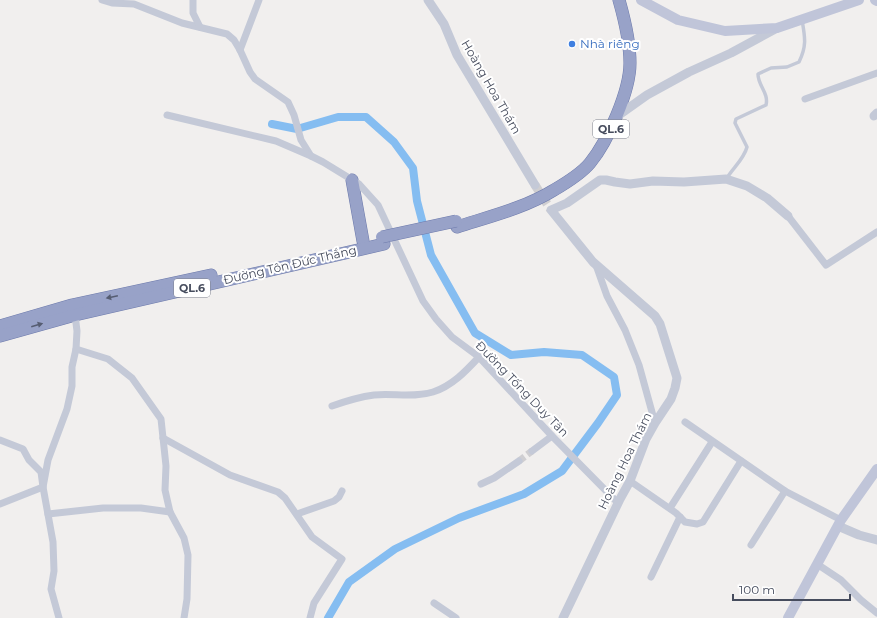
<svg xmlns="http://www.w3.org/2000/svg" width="877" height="618" viewBox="0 0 877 618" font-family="Montserrat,sans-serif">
	<rect width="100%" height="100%" fill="#f1efee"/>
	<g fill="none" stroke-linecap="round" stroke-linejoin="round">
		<polyline stroke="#85bdf1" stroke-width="8" points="272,124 297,129 338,117 366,117 394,142 413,168 417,201 431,255 475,333 511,355 544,352 582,355 614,377 617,395 598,423 562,471 524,494 459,518 395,549 349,582 328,618"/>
		<polyline stroke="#cfced1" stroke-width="7" stroke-dasharray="7 3.5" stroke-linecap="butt" points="519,461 532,451"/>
		<polyline stroke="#cfced1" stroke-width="9" stroke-dasharray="9 4.5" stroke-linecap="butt" points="535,185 551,210"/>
		<defs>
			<g id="trunk">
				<polyline points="352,180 363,241"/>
				<path d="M457 227C488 217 525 208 554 190 566 183 581 174 590 163 608 141 630 91 630 63 630 41 625 21 619 0"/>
				<polyline points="0,326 72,305 211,275"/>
				<polyline points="0,336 75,315 384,244"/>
			</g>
		</defs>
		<use href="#trunk" stroke="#6e7bac" stroke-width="13"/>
		<path stroke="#c4c9d7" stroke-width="3.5" d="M727 178C733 168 744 159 747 147L735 123 736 119 766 105C769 93 758 86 758 74L771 68 787 67 799 62C807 46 805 37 802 20"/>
		<g stroke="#c4c9d7" stroke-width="7">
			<polyline points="102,0 112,3 134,4 182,23 227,34 234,40 240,50 250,72 255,79 288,102 294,115 301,140 311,156 323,162 359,184 378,205 423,301 436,319 452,337 479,357 552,436 618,503"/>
			<polyline points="193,0 193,13 200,27"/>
			<polyline points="240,50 259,0"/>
			<polyline points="805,99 877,73"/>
			<polyline points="167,115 276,141 311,156"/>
			<polyline points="788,216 826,265 877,232"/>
			<polyline points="596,265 607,296 625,330 639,365 655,423"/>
			<polyline points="76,349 108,359 132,378 161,419 166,466 165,490 170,512 184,538 188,555 187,599 184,618"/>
			<path d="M332 406C346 401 359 397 374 395 393 393 414 398 433 392 452 386 466 371 479 357"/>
			<polyline points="685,422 785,491 841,520"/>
			<polyline points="163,438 230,475 278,492 285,498 312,537 342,559 314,603 310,618"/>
			<polyline points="0,440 23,449 29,460 41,472 43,487 53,542 54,571 51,589 59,618"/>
			<polyline points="532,451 552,436"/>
			<polyline points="630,481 676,513 685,522 697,524 703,522 741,461"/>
			<polyline points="481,484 494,478 519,461"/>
			<polyline points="0,504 43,487 48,460 67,409 72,386 72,367 76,349 77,331 75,315"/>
			<polyline points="670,508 712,442"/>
			<polyline points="48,514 103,508 141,508 170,512"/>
			<polyline points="297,514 334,501 339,497 342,491"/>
			<polyline points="751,545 785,491"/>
			<polyline points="817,564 841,580 861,600 877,613"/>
			<polyline points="651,577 680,517"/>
			<polyline points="434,603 456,618"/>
		</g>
		<g stroke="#c4c9d7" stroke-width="9">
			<polyline points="428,0 444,24 457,55 535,185"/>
			<polyline points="874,116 877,113"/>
			<polyline points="616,117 647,95 689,72 731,53 777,28"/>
			<polyline points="838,526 859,535 877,540"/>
			<polyline points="563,618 620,499 630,481 646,439 655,423 671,399 675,388 677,378 660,324 655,316 593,262 551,210 567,203 600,180 606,180 615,182 630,184 653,181 684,182 726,179 747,186 767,198 788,216"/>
		</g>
		<g stroke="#c0c5d9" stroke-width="10">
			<polyline points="641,0 678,20 725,31 777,28 859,0"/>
			<polyline points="875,0 877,1"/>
			<polyline points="788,618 841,520 877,469"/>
		</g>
		<use href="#trunk" stroke="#98a2c8" stroke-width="12"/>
		<defs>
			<polyline id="trunk-bridge" points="382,237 456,221"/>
		</defs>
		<use href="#trunk-bridge" stroke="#6e7bac" stroke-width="13" stroke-linecap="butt"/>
		<use href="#trunk-bridge" stroke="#98a2c8" stroke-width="12"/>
	</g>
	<defs><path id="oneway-solid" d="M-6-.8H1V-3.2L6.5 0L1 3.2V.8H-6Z"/></defs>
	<g fill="#565d72">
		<use href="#oneway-solid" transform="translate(112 297) rotate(168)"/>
		<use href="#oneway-solid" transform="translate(37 325) rotate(-16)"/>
	</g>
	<circle fill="#3f7fe0" stroke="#fff" stroke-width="1.5" cx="572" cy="44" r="4"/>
	<g text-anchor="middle" stroke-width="4" stroke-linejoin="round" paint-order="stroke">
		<g fill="#fff" stroke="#7e828e" stroke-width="1">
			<rect x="593" y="120" width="36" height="18" rx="3"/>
			<rect x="174" y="279" width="36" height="18" rx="3"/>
		</g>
		<g font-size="11" font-weight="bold" fill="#464c5d">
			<text x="611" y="133">QL.6</text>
			<text x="192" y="292">QL.6</text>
		</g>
		<g font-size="12" fill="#366cbe" stroke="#fff" text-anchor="start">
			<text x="580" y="48">Nhà riêng</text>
		</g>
		<g font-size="12" fill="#464c5d" stroke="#fff">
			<text transform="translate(491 87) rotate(60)" y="4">Hoàng Hoa Thám</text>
			<text transform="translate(290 265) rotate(-13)" y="4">Đường Tôn Đức Thắng</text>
			<text transform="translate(522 389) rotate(46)" y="4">Đường Tống Duy Tân</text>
			<text transform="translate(625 461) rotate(-64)" y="4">Hoàng Hoa Thám</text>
		</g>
	</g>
	<path d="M733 594v6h117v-6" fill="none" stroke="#464c5d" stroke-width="2"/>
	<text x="739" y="594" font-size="12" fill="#464c5d" stroke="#ffffff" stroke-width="3" paint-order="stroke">100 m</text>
</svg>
